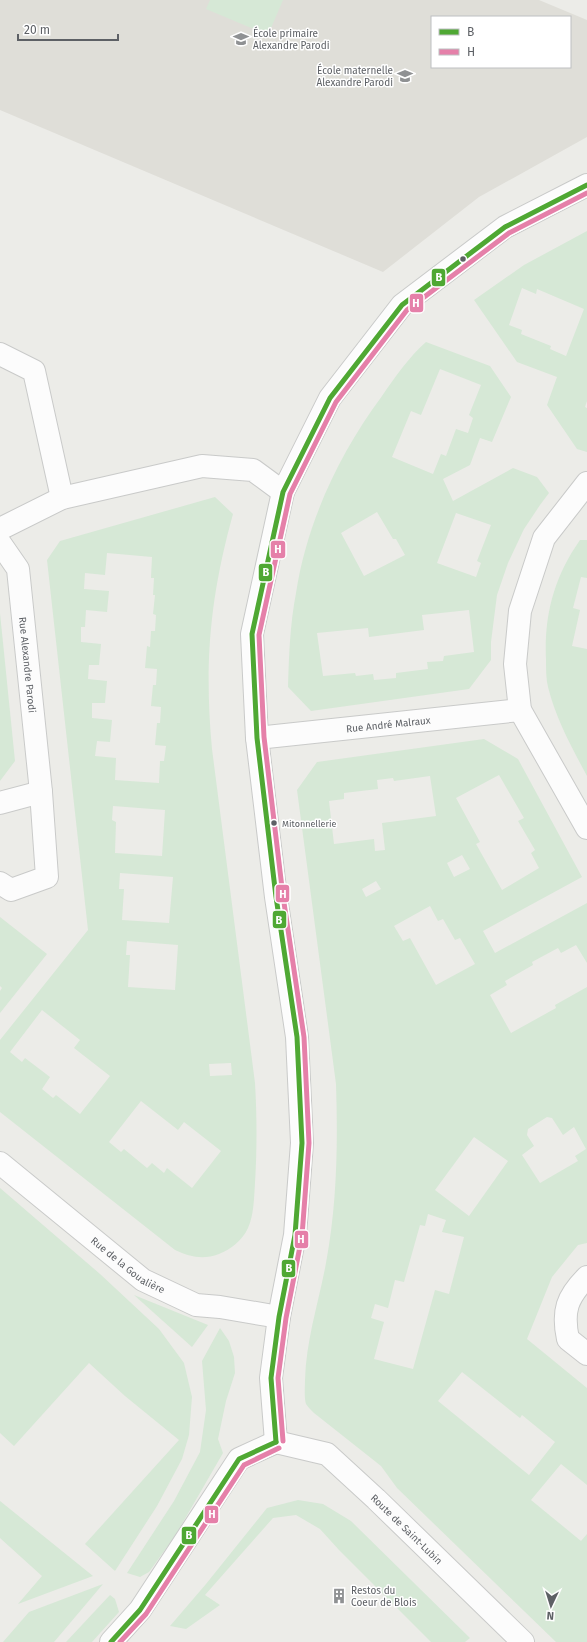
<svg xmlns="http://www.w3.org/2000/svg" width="587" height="1642" viewBox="0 0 587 1642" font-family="'Fira Sans',sans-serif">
	<rect width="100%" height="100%" fill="#ecece8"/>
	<path fill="#dfded8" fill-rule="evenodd" d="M0 0H539L587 20V137L479 197 383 272 0 110ZM432 17H570V67H432Z"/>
	<g fill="#d6e8d6" fill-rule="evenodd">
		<polygon points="210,0 283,0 268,35 206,9"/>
		<path d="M587 231V401L585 407 587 408V452L577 449 547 405 557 377 517 362 474 300 524 265ZM522 288 536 294 537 289 584 309 566 356 550 349 551 346 521 334 522 330 509 325Z"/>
		<path d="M426 342 490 366 511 397 492 442 480 438 470 465 443 479 453 501 513 468 537 477 549 493 540 505 524 529 508 563 497 595 491 642V660L469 689 311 711 288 687C289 655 290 624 296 593 307 522 339 454 382 396 395 377 409 357 426 342ZM440 369 481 385 469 415 473 418 468 433 456 429 446 456 441 454 433 474 392 457 411 411 421 415ZM377 512 393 539H396L405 555 364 576 341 533ZM456 513 491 525 477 561 481 563 476 577 437 563ZM469 610 474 652 444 656 443 661 427 662 428 669 396 673V678L374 680 373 674 356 676 355 673 323 676 317 633 368 628 369 637 424 630 422 615Z"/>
		<path d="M215 497 233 514C210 597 204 663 212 749L255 1083C257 1117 257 1150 255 1183 254 1198 254 1215 248 1228 242 1241 231 1249 219 1254 203 1260 190 1257 175 1250L0 1112V1040L88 930 47 560 60 541ZM107 553 152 557 151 578H154L153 595H155L153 614 156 615 155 631H151L150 647 147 646 145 668 157 669 156 685H153L151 706 161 707 160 723H157L155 745 166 746 164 761H160L159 783 115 780 116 758 95 756 97 741 110 742 112 720 92 718V703H105L107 681 88 679 89 665H99L101 644 81 642V627H85L86 610 107 612 109 591 84 589 85 573 105 575ZM113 806 165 810 162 856 115 853 116 822 112 820ZM120 873 173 877 169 923 122 920 124 889H119ZM127 941 178 945 175 990 128 987 130 955H126ZM42 1010 80 1040 74 1048 110 1076 80 1114 56 1095 53 1098 42 1089 50 1077 25 1058 22 1062 10 1052ZM231 1063 232 1075 210 1076 209 1064ZM141 1101 178 1130 184 1122 221 1151 192 1188 167 1168 164 1173 152 1163 147 1168 124 1149 121 1152 109 1142Z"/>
		<path d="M580 540H587V578L581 577 573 608 580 610 572 646 587 649V776C572 748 556 719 548 687 546 679 546 669 546 660 544 615 554 577 580 540Z"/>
		<polygon points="0,613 15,761 0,781"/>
		<path d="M484 739 518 759 582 877 483 931 495 953 587 903V963L576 945 561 953 558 948 532 962 533 965 505 981 507 985 490 995 511 1033 556 1008 555 1005 587 987V1243L578 1245 552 1277 527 1339 587 1388V1485L561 1464 531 1500 581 1541 587 1534V1642H556L397 1488 381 1466 314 1413C312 1411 308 1407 306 1404 304 1398 305 1386 305 1380 306 1340 319 1301 326 1263 337 1204 338 1144 336 1084L297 790 317 762ZM499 775 524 818 518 821 535 850 531 853 539 868 502 890 476 844 480 842 456 798ZM430 776 436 816 382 823 385 850 375 851 374 839 334 844 329 801 344 799V793L378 789 377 780 393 778 394 781ZM462 855 470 869 454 877 447 863ZM376 881 381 889 366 897 362 889ZM430 906 438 921 443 919 455 940 460 938 475 964 436 985 410 938 403 941 394 926ZM547 1117 552 1118 563 1135 574 1127 586 1149 575 1156 578 1161 540 1183 522 1155 534 1146 527 1135 528 1129ZM474 1137 508 1161 469 1216 435 1190ZM428 1214 446 1220 442 1232 464 1237 449 1294 435 1290 413 1369 374 1359 384 1322 371 1318 375 1304 388 1308 395 1280 404 1282 420 1225 425 1226ZM462 1372 520 1418 522 1415 555 1442 529 1475 438 1401Z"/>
		<polygon points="0,917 47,954 0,1013 0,991 2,988 0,986"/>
		<polygon points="0,1188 100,1274 159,1329 184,1363 192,1397 189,1435 182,1459 157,1506 115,1571 85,1544 179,1440 125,1396 89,1363 14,1446 0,1433"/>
		<polygon points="134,1295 208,1325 192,1347"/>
		<polygon points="220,1328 229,1341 234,1357 235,1373 226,1401 218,1439 223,1453 175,1536 149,1572 140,1577 127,1573 174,1501 200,1452 206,1410 202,1361"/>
		<polygon points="298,1500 323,1504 351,1521 470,1638 465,1642 431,1642 339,1550 320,1529 296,1515 273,1518 205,1595 220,1605 186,1629 170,1626 206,1584 267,1508"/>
		<polygon points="0,1501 93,1576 18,1604 42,1576 0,1538"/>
		<polygon points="103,1584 54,1642 3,1642 29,1612"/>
		<polygon points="110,1595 115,1599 119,1612 92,1642 66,1642"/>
	</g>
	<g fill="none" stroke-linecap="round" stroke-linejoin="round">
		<defs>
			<g id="minor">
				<polyline points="0,354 34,371 62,498"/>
				<polyline points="587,483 544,538 520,611 515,664 520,710 587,828"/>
				<polyline points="0,529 62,498 202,466 253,470 283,492"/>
				<path id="s1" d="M0 543 18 569 41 792 47 877 11 890 0 883"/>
				<path id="s2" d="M257 738 520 710"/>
				<polyline points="0,803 41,792"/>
				<path id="s3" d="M0 1163 143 1280 196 1305 220 1307 279 1317"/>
				<path d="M587 1277C567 1297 562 1311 568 1339L587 1354"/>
				<polyline points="276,1442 271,1378 279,1317 295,1235 302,1143 297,1037 276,897 257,738 252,634 283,492 330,398 402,305 505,227 587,185"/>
				<path id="s4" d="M276 1442 327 1454 376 1499 523 1642"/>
				<polyline points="111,1642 140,1610 239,1459 276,1442"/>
			</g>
		</defs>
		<use href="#minor" stroke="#c9cac9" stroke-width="24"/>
		<use href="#minor" stroke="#fcfcfc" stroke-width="22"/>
		<defs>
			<g id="bus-1">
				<polyline points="276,1442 271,1378 279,1317 295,1235 302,1143 297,1037 276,897 257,738 252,634 283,492 330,398 402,305 505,227 587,185"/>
				<polyline points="111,1642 140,1610 239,1459 276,1442"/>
			</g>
			<g id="bus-2">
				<polyline points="283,1441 278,1378 286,1318 302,1236 309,1143 304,1037 283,896 264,737 259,635 290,494 336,402 407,310 509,233 587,193"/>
				<polyline points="120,1642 146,1614 244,1465 279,1448"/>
			</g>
		</defs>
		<use href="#bus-1" stroke="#fff" stroke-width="8"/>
		<use href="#bus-2" stroke="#fff" stroke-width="8"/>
		<use href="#bus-1" stroke="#4fa833" stroke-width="5"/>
		<use href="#bus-2" stroke="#e580a9" stroke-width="5"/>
	</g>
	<defs>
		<symbol id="school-bare" viewBox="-9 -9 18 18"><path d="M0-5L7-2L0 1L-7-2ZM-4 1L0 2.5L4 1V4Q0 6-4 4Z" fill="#8f9193" stroke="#fff" stroke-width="2.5" paint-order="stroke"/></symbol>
		<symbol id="building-bare" viewBox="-9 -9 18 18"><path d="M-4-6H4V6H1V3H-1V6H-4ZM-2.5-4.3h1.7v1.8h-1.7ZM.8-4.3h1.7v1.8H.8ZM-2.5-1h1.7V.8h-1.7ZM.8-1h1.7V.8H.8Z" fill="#8f9193" stroke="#fff" stroke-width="2.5" paint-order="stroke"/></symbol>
	</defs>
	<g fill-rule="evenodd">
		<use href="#school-bare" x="230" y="28" width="22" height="22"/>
		<use href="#school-bare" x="394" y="65" width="22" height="22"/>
		<use href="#building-bare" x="328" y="1585" width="22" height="22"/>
	</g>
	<g fill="#5d6065" stroke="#fff" stroke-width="1.5">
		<circle cx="463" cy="259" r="3.5"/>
		<circle cx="274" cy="823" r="3.5"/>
	</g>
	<g text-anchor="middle" stroke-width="3" stroke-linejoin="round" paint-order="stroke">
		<g font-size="9" fill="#5d6065" stroke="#fff" text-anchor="start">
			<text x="282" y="827">Mitonnellerie</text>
		</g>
		<g font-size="10" fill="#5d6065" stroke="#fff" text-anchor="start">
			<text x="253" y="37">École primaire<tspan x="253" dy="12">Alexandre Parodi</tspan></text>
			<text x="393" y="74" text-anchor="end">École maternelle<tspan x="393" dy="12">Alexandre Parodi</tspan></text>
			<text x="351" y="1594">Restos du<tspan x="351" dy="12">Coeur de Blois</tspan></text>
		</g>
		<g font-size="10" fill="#5d6065" stroke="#fff">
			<text dy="4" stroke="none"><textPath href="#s1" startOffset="128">Rue Alexandre Parodi</textPath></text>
			<text dy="4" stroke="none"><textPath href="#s2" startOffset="132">Rue André Malraux</textPath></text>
			<text dy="4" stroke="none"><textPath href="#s3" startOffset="164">Rue de la Goualière</textPath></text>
			<text dy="4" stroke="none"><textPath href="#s4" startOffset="162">Route de Saint-Lubin</textPath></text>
		</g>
	</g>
	<g stroke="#fff" stroke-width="1.5">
		<rect x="431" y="268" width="15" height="19" rx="4" fill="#4fa833"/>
		<rect x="409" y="293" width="15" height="20" rx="4" fill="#e580a9"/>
		<rect x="270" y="540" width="16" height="19" rx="4" fill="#e580a9"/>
		<rect x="258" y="563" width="15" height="19" rx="4" fill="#4fa833"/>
		<rect x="275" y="884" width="15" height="19" rx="4" fill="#e580a9"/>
		<rect x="272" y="910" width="15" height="19" rx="4" fill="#4fa833"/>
		<rect x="294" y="1230" width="15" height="19" rx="4" fill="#e580a9"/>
		<rect x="281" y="1259" width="15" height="19" rx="4" fill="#4fa833"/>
		<rect x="204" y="1505" width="15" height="19" rx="4" fill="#e580a9"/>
		<rect x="181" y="1526" width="16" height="19" rx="4" fill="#4fa833"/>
	</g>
	<g font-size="11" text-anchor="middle" font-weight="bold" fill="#fff">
		<text x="439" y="281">B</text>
		<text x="416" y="307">H</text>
		<text x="278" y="553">H</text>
		<text x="266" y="576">B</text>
		<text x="283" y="898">H</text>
		<text x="279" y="924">B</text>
		<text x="301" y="1243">H</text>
		<text x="289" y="1272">B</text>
		<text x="212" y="1518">H</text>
		<text x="189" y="1539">B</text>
	</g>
	<rect x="431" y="16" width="140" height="52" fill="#ffffff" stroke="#bebfc1"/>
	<rect x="439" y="29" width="20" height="6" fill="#4fa833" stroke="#bebfc1"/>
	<text x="467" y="36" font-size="12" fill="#5d6065">B</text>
	<rect x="439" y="49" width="20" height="6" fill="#e580a9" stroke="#bebfc1"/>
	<text x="467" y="56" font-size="12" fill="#5d6065">H</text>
	<g transform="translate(551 1606) rotate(184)" stroke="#ffffff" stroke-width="3" paint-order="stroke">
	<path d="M0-3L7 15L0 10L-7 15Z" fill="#5d6065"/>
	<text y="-6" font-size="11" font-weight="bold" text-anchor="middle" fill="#5d6065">N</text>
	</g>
	<path d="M18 34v6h100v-6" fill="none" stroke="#5d6065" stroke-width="2"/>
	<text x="24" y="34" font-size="12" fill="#5d6065" stroke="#ffffff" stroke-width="3" paint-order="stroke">20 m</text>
</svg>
